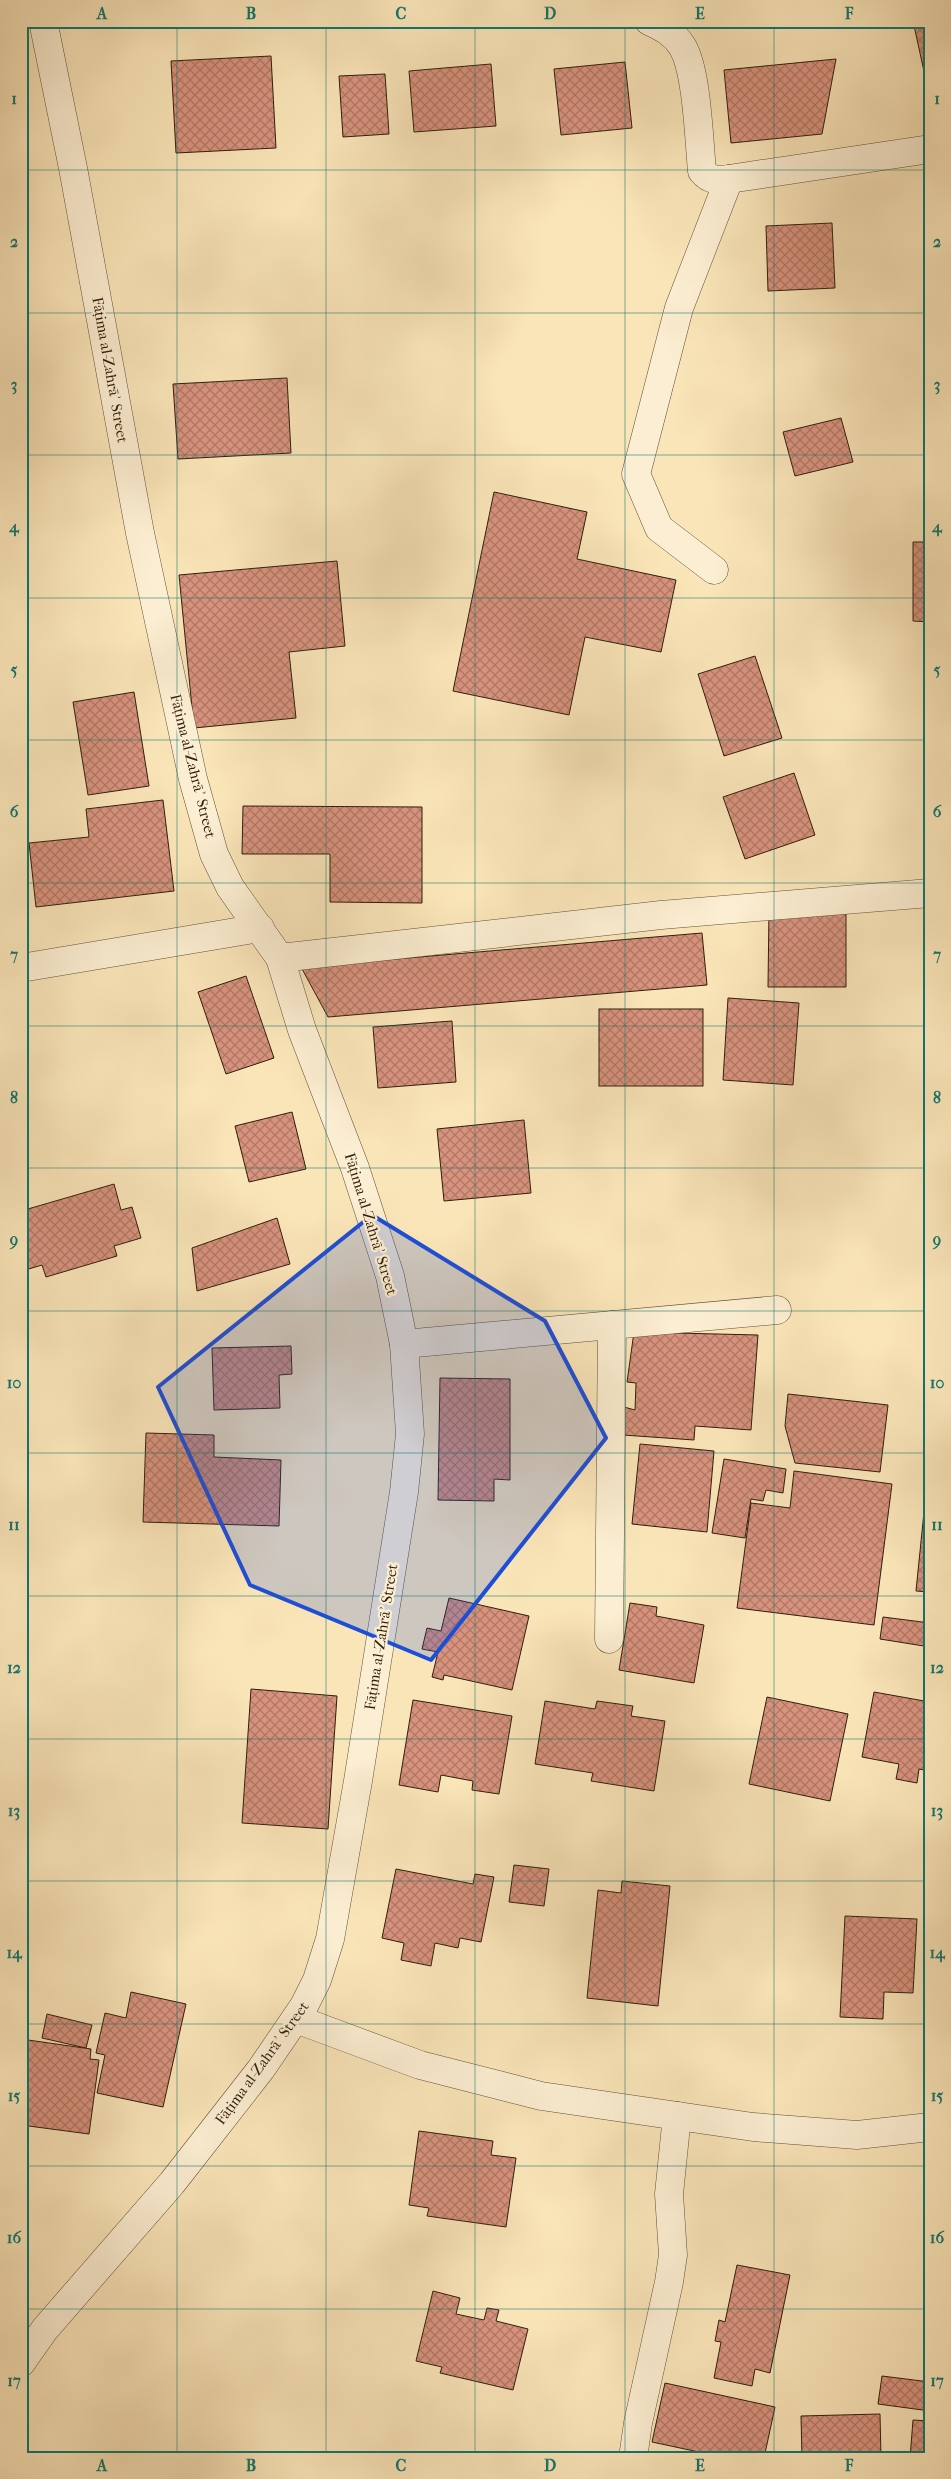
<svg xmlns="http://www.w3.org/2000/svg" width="951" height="2479" viewBox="0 0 951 2479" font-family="'IM FELL French Canon',serif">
	<defs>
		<pattern id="building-cross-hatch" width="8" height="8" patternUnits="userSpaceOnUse" patternTransform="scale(1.25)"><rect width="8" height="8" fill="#d8937e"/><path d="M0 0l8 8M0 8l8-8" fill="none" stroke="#b07765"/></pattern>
	</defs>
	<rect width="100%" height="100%" fill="#fae5b9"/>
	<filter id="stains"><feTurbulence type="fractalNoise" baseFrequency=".004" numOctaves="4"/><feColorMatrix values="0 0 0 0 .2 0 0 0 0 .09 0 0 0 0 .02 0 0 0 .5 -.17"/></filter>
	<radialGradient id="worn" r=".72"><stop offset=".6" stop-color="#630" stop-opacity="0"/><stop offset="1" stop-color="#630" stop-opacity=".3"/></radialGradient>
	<g fill="url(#building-cross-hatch)" stroke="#2f1e0b">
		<polygon points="913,21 930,21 930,99"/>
		<polygon points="271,56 276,148 176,153 171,61"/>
		<polygon points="836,59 822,134 731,143 724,70"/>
		<polygon points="625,62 632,128 561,135 554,69"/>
		<polygon points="491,64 496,126 414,132 409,71"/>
		<polygon points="385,74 389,134 343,137 339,76"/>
		<polygon points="832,223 835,288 768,291 766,226"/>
		<polygon points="287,378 291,453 178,459 173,384"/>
		<polygon points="841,418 853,462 795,476 783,432"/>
		<polygon points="494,492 587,512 577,559 676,580 661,652 585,637 569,715 453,691"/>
		<polygon points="913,542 930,542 930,622 913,621"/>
		<polygon points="337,561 345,646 289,652 296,718 194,728 179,575"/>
		<polygon points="755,656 782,738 724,756 698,674"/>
		<polygon points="134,692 149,786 88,795 73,702"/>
		<polygon points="794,773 815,835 745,859 723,797"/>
		<polygon points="163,800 174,891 36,907 29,843 89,837 86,809"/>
		<polygon points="243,806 422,807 422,903 330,902 330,854 242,854"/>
		<polygon points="769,909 846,910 846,987 768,987"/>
		<polygon points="702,933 707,985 328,1017 301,967"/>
		<polygon points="246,976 274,1058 226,1074 198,992"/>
		<polygon points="728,998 799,1003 793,1085 723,1080"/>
		<rect x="599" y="1009" width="104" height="77"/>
		<polygon points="452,1021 456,1082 378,1088 373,1027"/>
		<polygon points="292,1112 306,1169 249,1182 235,1126"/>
		<polygon points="524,1120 531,1193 444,1201 437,1129"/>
		<polygon points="114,1184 121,1210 132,1207 141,1238 114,1246 117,1256 46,1277 42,1265 22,1271 21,1211"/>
		<polygon points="277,1218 290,1264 197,1291 192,1248"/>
		<polygon points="634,1332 758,1335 751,1430 695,1426 694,1440 623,1435 624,1407 635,1410 636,1383 627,1382"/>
		<polygon points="291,1346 292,1374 279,1375 280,1408 214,1410 212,1348"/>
		<polygon points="440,1378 510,1379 510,1480 494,1479 494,1501 438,1500"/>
		<polygon points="788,1394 888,1405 880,1472 795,1463 785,1426"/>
		<polygon points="146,1433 214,1435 214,1457 281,1460 279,1526 143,1522"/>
		<polygon points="640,1444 714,1451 707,1532 632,1524"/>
		<polygon points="724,1459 786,1469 783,1493 766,1490 763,1501 751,1499 745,1538 712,1533"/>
		<polygon points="794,1471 892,1484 874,1625 737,1608 751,1503 790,1508"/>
		<polygon points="924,1512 930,1512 930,1592 916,1591"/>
		<polygon points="449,1598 529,1616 512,1690 444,1675 443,1680 432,1677 438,1652 422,1649 427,1628 441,1631"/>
		<polygon points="630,1603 657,1607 656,1616 704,1625 694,1683 619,1670"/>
		<polygon points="883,1617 930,1623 930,1647 880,1639"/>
		<polygon points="251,1689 337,1696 328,1829 242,1823"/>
		<polygon points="874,1692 930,1702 930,1771 919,1769 917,1783 896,1779 899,1764 862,1757"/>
		<polygon points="767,1697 848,1714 830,1801 749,1784"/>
		<polygon points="413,1700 512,1716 499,1794 472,1790 473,1781 441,1775 438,1792 399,1785"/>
		<polygon points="545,1701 595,1709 597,1701 633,1706 631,1716 665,1721 654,1791 591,1781 593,1773 535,1764"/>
		<polygon points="514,1865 549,1869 544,1906 509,1902"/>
		<polygon points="396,1869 473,1884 475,1874 494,1877 481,1942 460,1938 458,1948 435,1943 431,1966 401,1960 404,1943 382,1938"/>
		<polygon points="622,1881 670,1886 658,2006 587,1998 598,1890 621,1893"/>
		<polygon points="845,1916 917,1919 913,1993 884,1992 883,2019 840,2017"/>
		<polygon points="131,1992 186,2004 163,2107 97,2093 105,2055 96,2053 105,2013 126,2018"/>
		<polygon points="47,2014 92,2025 86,2048 42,2038"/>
		<polygon points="21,2039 91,2049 90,2059 99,2060 89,2134 21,2125"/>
		<polygon points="419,2131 493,2141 491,2155 516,2158 506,2227 427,2216 429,2208 409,2205"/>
		<polygon points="737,2265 790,2275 770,2373 755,2369 752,2386 714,2378 721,2342 715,2341 719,2320 725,2322"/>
		<polygon points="433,2291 460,2298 456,2314 484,2320 487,2308 499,2310 496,2321 528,2329 513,2390 440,2373 442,2367 416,2361"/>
		<polygon points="882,2376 930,2382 930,2411 878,2404"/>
		<polygon points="665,2383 775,2407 764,2458 727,2458 652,2442"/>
		<polygon points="880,2414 881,2458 802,2458 801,2416"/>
		<polygon points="913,2420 930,2421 930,2458 910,2458"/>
	</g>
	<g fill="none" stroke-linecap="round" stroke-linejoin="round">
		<defs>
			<g id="minor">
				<path d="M649 21C662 27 674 33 682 46 697 69 699 141 702 171 710 181 718 180 729 179L930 149"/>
				<polyline points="714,570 659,528 636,474 679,308 729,179"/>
				<polyline points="280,958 661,915 930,893"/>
				<polyline points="21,968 260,928"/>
				<polyline points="404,1344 777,1310"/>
				<polyline points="609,1639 612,1325"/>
				<polyline points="296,2019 420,2065 541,2096 753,2127 857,2135 930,2127"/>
				<polyline points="21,2363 45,2329 172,2183 261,2069 304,2006 317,1980 330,1939 358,1781 404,1492 410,1434 404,1344 390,1276 355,1168 302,1030 280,958 230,887 214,854 193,779 140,533 73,168 43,21"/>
				<polyline points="633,2458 638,2423 669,2282 673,2255 669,2194 677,2116"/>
			</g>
		</defs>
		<use href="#minor" stroke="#625036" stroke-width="29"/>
		<use href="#minor" stroke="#fceed2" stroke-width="28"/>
	</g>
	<path fill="#1d4ed8" fill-opacity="0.2" stroke="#1d4ed8" stroke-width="4" stroke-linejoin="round" d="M372 1215 545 1321 606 1438 431 1660 250 1585 158 1387Z"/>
	<path fill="none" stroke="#0f766e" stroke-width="1" stroke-opacity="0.55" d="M177 21V2458M326 21V2458M475 21V2458M625 21V2458M774 21V2458M21 170H930M21 313H930M21 455H930M21 598H930M21 740H930M21 883H930M21 1026H930M21 1168H930M21 1311H930M21 1453H930M21 1596H930M21 1739H930M21 1881H930M21 2024H930M21 2166H930M21 2309H930"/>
	<g text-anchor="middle" stroke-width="4.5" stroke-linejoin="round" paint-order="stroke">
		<g font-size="15" fill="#2f1e0b" stroke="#fceed2">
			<text transform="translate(110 370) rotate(80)" y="5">Fāṭima al-Zahrāʾ Street</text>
			<text transform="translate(193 766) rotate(76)" y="5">Fāṭima al-Zahrāʾ Street</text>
			<text transform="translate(371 1224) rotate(73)" y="5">Fāṭima al-Zahrāʾ Street</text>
			<text transform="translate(381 1637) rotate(-81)" y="5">Fāṭima al-Zahrāʾ Street</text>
			<text transform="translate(262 2063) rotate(-54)" y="5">Fāṭima al-Zahrāʾ Street</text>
		</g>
	</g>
	<rect width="951" height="2479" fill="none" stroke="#fae5b9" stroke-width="55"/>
	<rect x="28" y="28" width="896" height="2424" fill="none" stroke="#0f766e" stroke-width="2"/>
	<g font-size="16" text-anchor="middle" font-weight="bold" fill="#0f766e">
		<text x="102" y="19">A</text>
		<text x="251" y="19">B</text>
		<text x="401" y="19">C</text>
		<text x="550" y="19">D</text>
		<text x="700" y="19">E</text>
		<text x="849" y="19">F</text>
		<text x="14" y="104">1</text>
		<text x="937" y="104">1</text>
		<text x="14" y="247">2</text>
		<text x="937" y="247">2</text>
		<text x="14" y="390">3</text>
		<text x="937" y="390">3</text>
		<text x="14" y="532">4</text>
		<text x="937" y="532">4</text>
		<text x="14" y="675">5</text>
		<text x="937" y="675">5</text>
		<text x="14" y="817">6</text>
		<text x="937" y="817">6</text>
		<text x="14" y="960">7</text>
		<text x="937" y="960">7</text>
		<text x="14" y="1103">8</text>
		<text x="937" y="1103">8</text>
		<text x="14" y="1245">9</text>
		<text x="937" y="1245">9</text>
		<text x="14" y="1388">10</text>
		<text x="937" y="1388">10</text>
		<text x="14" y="1530">11</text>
		<text x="937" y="1530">11</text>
		<text x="14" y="1673">12</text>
		<text x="937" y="1673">12</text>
		<text x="14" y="1816">13</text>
		<text x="937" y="1816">13</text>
		<text x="14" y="1958">14</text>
		<text x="937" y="1958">14</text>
		<text x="14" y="2101">15</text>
		<text x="937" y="2101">15</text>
		<text x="14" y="2243">16</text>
		<text x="937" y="2243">16</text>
		<text x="14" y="2386">17</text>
		<text x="937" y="2386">17</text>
		<text x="102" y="2471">A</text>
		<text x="251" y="2471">B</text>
		<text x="401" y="2471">C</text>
		<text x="550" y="2471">D</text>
		<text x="700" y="2471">E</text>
		<text x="849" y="2471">F</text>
	</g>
	<rect width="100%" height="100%" filter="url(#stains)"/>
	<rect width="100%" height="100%" fill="url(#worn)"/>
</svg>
